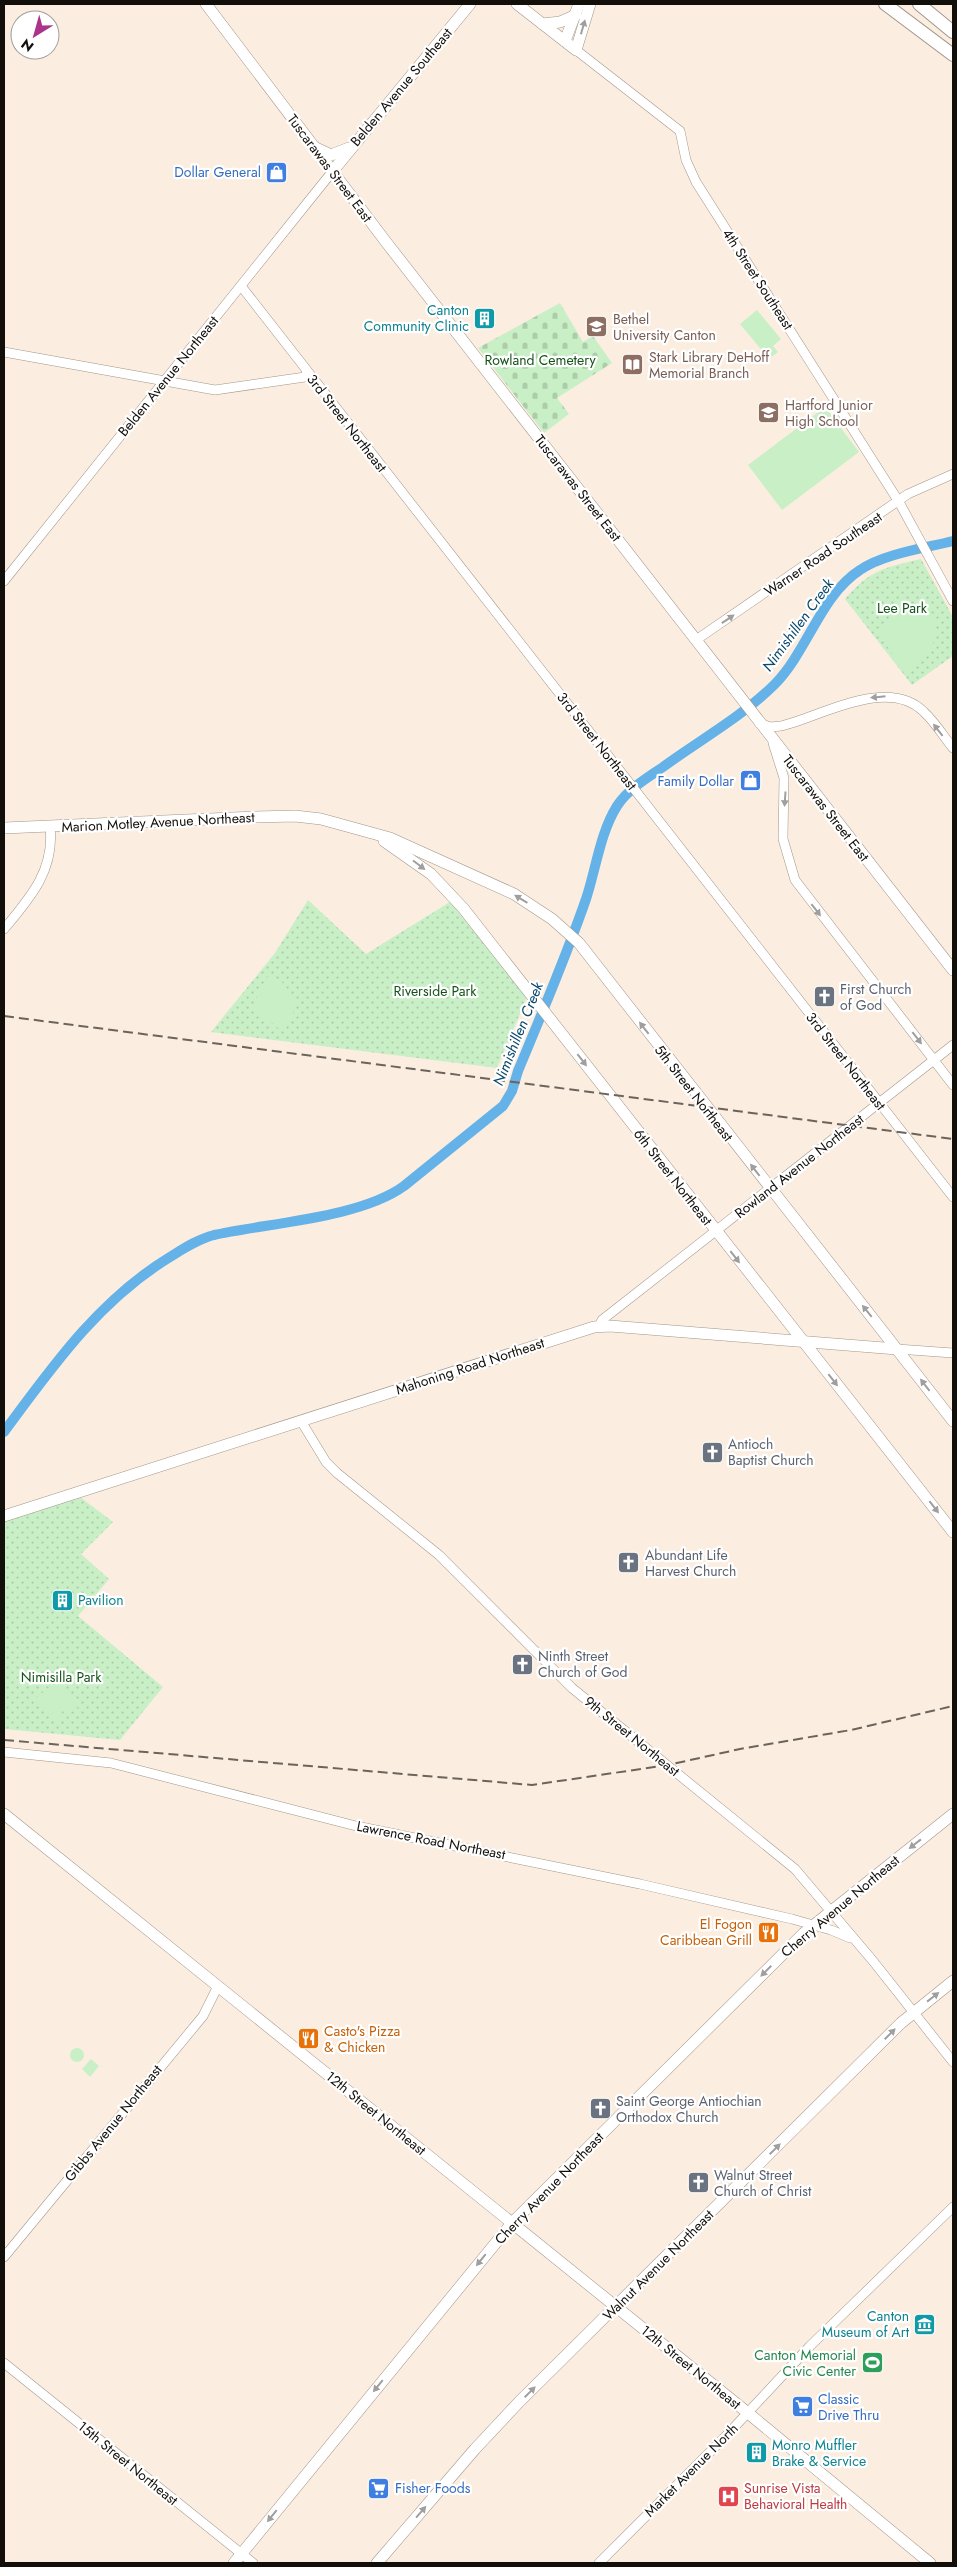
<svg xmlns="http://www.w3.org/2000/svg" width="957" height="2567" viewBox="0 0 957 2567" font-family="Jost,sans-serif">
	<defs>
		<pattern id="cemetery-stones" width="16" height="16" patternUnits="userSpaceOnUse" patternTransform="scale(1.25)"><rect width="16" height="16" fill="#c9efc7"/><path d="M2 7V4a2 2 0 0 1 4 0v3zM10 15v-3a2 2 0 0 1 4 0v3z" fill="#acccaa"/></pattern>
		<pattern id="park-dots" width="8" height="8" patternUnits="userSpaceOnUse" patternTransform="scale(1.25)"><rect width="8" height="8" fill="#c9efc7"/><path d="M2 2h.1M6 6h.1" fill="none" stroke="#acccaa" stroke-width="1.8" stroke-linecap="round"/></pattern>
	</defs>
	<rect width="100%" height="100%" fill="#fbeee0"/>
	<polygon fill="url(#cemetery-stones)" points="560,303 583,342 593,336 612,363 557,398 569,414 544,433 478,348"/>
	<g fill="url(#park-dots)">
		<path d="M921 559 953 617V656L912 685 845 599C871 569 884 568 921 559Z"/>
		<polygon points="308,900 366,954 450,902 527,997 497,1068 211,1032 275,953"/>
		<polygon points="80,1497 113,1522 81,1554 109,1579 78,1616 163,1687 120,1740 4,1729 4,1522"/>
	</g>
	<g fill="#c9efc7">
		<polygon points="757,310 781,339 773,346 778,352 769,359 740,324"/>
		<polygon points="825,407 859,452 782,510 748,465"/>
		<path d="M926 598C941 637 938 647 907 674L876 630Z"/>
		<polygon points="267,977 281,981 295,998 292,1020 282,1031 252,1007"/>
		<polygon points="56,1681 71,1699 66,1704 72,1699 78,1707 68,1715 47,1689"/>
		<polygon points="46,1690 60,1707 50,1716 36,1698"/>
		<circle cx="58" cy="1717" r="6"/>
		<circle cx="77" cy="2055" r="7"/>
		<polygon points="91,2059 99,2066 90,2077 82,2069"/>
	</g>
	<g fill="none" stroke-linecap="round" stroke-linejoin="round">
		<path stroke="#64b2e7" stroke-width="10" d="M4 1432C52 1367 99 1300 170 1257 183 1249 198 1239 214 1235 268 1223 360 1218 404 1186L503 1106 512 1091 518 1071C542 1013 566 957 586 899 596 869 600 833 617 806 628 789 647 778 663 767 700 740 743 716 775 684 808 650 821 595 860 570 883 554 925 548 953 541"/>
		<defs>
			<g id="minor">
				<polyline points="576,50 680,131 686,160 696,182 899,502 953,601"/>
				<polyline points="241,286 953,1197"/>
				<polyline points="4,352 215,390 305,377 307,372"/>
				<polyline points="4,581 332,172"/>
				<polyline points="696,640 908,494 953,474"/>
				<path d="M759 723 770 727 781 726C822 716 888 676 924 712 935 722 944 737 953 748"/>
				<polyline points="773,743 784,778 783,839 795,880 953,1085"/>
				<path d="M4 929C30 898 55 870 50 827"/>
				<polyline points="599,1326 602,1320 953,1045"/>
				<polyline points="897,1349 953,1353"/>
				<polyline points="301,1421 326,1462 337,1473 439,1555 572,1688 795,1869 873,1961 953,2062"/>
				<polyline points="4,1752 111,1763 356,1826 640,1884 792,1919 831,1930 850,1938"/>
				<polyline points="4,2257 203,2016 218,1986"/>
				<polyline points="4,2363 253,2563"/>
				<polyline points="599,2563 725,2437 810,2346 953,2207"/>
			</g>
			<g id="major">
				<polyline points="206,4 386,242 953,970"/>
				<polyline points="517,4 576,50 590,4"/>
				<polyline points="543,24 560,22 576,15"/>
				<polyline points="565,41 579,4"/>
				<polyline points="316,148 331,155 349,148"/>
				<polyline points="332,172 470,4"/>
				<polyline points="4,828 255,817 295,816 321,819 390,838 514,894 552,919 579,943 953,1421"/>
				<polyline points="384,841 431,874 463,908 953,1532"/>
				<polyline points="4,1516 594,1327 610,1326 897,1349"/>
				<polyline points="4,1814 748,2413 930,2563"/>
				<polyline points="234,2563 512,2223 804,1933 953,1814"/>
				<polyline points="377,2563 475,2449 519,2402 901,2023 953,1981"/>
			</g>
			<g id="highway">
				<polyline points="885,4 953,55"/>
				<polyline points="919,4 953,32"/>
			</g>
		</defs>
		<use href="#minor" stroke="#a29689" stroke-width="10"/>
		<use href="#major" stroke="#a29689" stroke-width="12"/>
		<use href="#highway" stroke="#a29689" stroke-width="14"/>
		<use href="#minor" stroke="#fff" stroke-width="9"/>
		<use href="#major" stroke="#fff" stroke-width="11"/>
		<use href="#highway" stroke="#fff" stroke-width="12"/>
		<g stroke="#6c645c" stroke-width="2" stroke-dasharray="10 5" stroke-linecap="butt">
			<polyline points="4,1016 953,1139"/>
			<polyline points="4,1740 532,1785 668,1765 740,1749 851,1730 953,1706"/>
		</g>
	</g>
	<defs><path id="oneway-solid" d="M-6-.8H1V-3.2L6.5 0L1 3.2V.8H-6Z" transform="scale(1.25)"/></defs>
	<g fill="#a09f9d">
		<use href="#oneway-solid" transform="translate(583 27) rotate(-74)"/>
		<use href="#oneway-solid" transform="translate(728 619) rotate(-34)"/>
		<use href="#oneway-solid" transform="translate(878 697) rotate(174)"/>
		<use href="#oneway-solid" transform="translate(938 730) rotate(-128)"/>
		<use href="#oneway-solid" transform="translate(785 799) rotate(94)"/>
		<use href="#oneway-solid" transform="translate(419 865) rotate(37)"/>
		<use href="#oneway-solid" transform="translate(521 899) rotate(-149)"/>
		<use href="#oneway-solid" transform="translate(816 910) rotate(52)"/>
		<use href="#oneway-solid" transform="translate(644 1028) rotate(-128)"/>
		<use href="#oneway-solid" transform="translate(917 1038) rotate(52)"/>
		<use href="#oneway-solid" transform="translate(582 1060) rotate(52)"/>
		<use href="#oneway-solid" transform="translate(755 1170) rotate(-128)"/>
		<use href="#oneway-solid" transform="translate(735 1257) rotate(52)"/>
		<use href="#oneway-solid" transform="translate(867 1311) rotate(-129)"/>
		<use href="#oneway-solid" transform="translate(833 1380) rotate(52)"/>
		<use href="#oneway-solid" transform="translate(925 1385) rotate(-128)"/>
		<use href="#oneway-solid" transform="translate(934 1507) rotate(52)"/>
		<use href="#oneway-solid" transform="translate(915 1844) rotate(142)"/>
		<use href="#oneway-solid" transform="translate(766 1971) rotate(135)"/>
		<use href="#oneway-solid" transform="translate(933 1997) rotate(-38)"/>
		<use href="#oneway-solid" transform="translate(890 2034) rotate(-45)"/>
		<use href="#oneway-solid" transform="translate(775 2149) rotate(-45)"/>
		<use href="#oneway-solid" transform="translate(481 2260) rotate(129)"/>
		<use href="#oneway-solid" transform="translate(378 2386) rotate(129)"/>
		<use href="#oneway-solid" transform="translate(530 2392) rotate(-45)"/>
		<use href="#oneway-solid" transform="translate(421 2512) rotate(-49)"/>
		<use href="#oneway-solid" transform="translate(272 2516) rotate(129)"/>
	</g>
	<defs>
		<symbol id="shop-square" viewBox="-11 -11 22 22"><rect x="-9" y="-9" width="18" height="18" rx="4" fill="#3f7fe0" stroke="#fff"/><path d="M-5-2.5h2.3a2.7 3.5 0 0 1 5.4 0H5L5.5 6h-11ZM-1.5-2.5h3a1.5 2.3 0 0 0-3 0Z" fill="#fff"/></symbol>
		<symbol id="building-square" viewBox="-11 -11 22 22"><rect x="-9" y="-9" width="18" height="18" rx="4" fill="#0f9aa8" stroke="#fff"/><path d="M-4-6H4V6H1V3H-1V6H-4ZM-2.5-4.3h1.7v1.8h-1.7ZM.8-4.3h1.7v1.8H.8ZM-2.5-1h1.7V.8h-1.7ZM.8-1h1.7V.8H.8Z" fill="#fff"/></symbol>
		<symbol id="university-square" viewBox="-11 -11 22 22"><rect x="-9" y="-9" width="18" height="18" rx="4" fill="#8d6e63" stroke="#fff"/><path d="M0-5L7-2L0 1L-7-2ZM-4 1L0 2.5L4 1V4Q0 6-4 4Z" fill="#fff"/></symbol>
		<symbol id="library-square" viewBox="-11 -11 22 22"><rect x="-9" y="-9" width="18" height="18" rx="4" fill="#8d6e63" stroke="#fff"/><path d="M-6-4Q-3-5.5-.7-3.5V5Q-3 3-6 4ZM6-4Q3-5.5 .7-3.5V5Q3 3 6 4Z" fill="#fff"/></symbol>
		<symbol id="school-square" viewBox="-11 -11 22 22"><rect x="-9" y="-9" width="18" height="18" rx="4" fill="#8d6e63" stroke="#fff"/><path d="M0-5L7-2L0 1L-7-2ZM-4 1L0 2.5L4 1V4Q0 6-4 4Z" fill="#fff"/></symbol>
		<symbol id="church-square" viewBox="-11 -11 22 22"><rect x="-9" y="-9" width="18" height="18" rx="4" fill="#6b7280" stroke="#fff"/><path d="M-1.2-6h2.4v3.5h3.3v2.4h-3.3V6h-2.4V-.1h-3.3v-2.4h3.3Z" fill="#fff"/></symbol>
		<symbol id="restaurant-square" viewBox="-11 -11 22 22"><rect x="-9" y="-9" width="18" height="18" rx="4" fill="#e8710a" stroke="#fff"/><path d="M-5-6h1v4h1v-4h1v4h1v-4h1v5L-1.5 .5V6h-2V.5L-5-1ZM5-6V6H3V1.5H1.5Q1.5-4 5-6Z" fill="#fff"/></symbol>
		<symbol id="museum-square" viewBox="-11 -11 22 22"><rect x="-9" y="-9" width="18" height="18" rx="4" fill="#0f9aa8" stroke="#fff"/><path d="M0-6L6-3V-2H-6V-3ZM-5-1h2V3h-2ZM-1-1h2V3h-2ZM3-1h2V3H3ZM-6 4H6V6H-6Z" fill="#fff"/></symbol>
		<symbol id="stadium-square" viewBox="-11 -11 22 22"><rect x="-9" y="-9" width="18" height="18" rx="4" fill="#2e9e5b" stroke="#fff"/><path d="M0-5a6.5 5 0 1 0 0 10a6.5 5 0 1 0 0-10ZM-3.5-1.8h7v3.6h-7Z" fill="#fff"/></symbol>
		<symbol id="supermarket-square" viewBox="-11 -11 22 22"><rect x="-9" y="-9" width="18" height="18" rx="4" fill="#3f7fe0" stroke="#fff"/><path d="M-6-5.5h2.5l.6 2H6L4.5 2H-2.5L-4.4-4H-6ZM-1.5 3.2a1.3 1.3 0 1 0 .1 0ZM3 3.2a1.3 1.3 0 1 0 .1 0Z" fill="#fff"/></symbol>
		<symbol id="hospital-square" viewBox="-11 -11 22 22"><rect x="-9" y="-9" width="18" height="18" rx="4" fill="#e0444e" stroke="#fff"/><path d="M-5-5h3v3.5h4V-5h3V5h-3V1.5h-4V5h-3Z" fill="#fff"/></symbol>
	</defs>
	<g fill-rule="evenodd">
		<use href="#shop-square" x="264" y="160" width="25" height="25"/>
		<use href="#building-square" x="472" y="306" width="25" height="25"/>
		<use href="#university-square" x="584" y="314" width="25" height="25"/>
		<use href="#library-square" x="620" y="352" width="25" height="25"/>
		<use href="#school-square" x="756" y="400" width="25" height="25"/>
		<use href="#shop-square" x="738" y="768" width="25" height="25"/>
		<use href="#church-square" x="812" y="984" width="25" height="25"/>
		<use href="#church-square" x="700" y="1440" width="25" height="25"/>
		<use href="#church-square" x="616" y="1550" width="25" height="25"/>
		<use href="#building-square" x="50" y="1588" width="25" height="25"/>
		<use href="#church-square" x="510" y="1652" width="25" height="25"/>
		<use href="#restaurant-square" x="756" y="1920" width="25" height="25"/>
		<use href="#restaurant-square" x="296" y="2026" width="25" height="25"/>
		<use href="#church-square" x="588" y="2096" width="25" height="25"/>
		<use href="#church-square" x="686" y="2170" width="25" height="25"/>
		<use href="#museum-square" x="912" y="2312" width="25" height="25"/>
		<use href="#stadium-square" x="860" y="2350" width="25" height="25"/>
		<use href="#supermarket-square" x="790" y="2394" width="25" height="25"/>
		<use href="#building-square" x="744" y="2440" width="25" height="25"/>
		<use href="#supermarket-square" x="366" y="2476" width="25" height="25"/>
		<use href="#hospital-square" x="716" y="2484" width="25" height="25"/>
	</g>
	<g text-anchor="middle" stroke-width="4.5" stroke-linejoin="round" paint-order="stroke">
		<g font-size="14" fill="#120e09" stroke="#fff">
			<text transform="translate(401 87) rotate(-50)" y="5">Belden Avenue Southeast</text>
			<text transform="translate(330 168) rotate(53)" y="5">Tuscarawas Street East</text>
			<text transform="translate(758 279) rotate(57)" y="5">4th Street Southeast</text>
			<text transform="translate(168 376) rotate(-51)" y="5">Belden Avenue Northeast</text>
			<text transform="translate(347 423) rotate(52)" y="5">3rd Street Northeast</text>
			<text transform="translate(578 488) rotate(52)" y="5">Tuscarawas Street East</text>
			<text transform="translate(823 554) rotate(-34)" y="5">Warner Road Southeast</text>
			<text transform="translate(597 741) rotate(52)" y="5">3rd Street Northeast</text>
			<text transform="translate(826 808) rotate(52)" y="5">Tuscarawas Street East</text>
			<text transform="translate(158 822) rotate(-3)" y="5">Marion Motley Avenue Northeast</text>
			<text transform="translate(846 1061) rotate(52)" y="5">3rd Street Northeast</text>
			<text transform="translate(694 1093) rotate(52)" y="5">5th Street Northeast</text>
			<text transform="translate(799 1166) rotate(-38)" y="5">Rowland Avenue Northeast</text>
			<text transform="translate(673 1177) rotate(52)" y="5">6th Street Northeast</text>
			<text transform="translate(470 1366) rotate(-18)" y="5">Mahoning Road Northeast</text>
			<text transform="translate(632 1736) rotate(39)" y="5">9th Street Northeast</text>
			<text transform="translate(431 1840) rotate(11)" y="5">Lawrence Road Northeast</text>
			<text transform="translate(840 1906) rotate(-40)" y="5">Cherry Avenue Northeast</text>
			<text transform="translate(376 2113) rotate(39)" y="5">12th Street Northeast</text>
			<text transform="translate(113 2123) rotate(-51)" y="5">Gibbs Avenue Northeast</text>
			<text transform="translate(549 2188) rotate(-46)" y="5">Cherry Avenue Northeast</text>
			<text transform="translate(658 2265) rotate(-45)" y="5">Walnut Avenue Northeast</text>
			<text transform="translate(691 2367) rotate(39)" y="5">12th Street Northeast</text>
			<text transform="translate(128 2463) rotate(39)" y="5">15th Street Northeast</text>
			<text transform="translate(691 2470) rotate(-45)" y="5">Market Avenue North</text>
		</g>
		<g font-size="14" fill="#366cbe" stroke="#fff" text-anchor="end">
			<text x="261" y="177">Dollar General</text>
			<text x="734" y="786">Family Dollar</text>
			<text x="818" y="2404" text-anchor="start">Classic<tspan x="818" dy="16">Drive Thru</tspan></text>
			<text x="395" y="2493" text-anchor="start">Fisher Foods</text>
		</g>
		<g font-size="14" fill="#0d838f" stroke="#fff" text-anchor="end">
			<text x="469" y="315">Canton<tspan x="469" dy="16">Community Clinic</tspan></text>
			<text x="78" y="1605" text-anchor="start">Pavilion</text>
			<text x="909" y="2321">Canton<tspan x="909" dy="16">Museum of Art</tspan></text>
			<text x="772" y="2450" text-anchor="start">Monro Muffler<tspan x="772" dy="16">Brake &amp; Service</tspan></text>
		</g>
		<g font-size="14" fill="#785e54" stroke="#fff" text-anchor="start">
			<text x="613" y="324">Bethel<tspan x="613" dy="16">University Canton</tspan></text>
			<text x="649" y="362">Stark Library DeHoff<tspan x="649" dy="16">Memorial Branch</tspan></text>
			<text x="785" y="410">Hartford Junior<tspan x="785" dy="16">High School</tspan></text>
		</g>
		<g font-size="14" fill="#145318" stroke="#fff">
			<text x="540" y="365">Rowland Cemetery</text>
			<text x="902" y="613">Lee Park</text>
			<text x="435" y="996">Riverside Park</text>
			<text x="61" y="1682">Nimisilla Park</text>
		</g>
		<g font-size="14" fill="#5b616d" stroke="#fff" text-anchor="start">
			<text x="840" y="994">First Church<tspan x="840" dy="16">of God</tspan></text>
			<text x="728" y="1449">Antioch<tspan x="728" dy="16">Baptist Church</tspan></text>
			<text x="645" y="1560">Abundant Life<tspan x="645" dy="16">Harvest Church</tspan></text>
			<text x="538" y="1661">Ninth Street<tspan x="538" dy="16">Church of God</tspan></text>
			<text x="616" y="2106">Saint George Antiochian<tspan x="616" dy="16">Orthodox Church</tspan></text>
			<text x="714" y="2180">Walnut Street<tspan x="714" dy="16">Church of Christ</tspan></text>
		</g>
		<g font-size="14" fill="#c56008" stroke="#fff" text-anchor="end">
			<text x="752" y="1929">El Fogon<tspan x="752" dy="16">Caribbean Grill</tspan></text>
			<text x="324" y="2036" text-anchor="start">Casto's Pizza<tspan x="324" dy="16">&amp; Chicken</tspan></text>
		</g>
		<g font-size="14" fill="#27864d" stroke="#fff" text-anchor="end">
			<text x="856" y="2360">Canton Memorial<tspan x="856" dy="16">Civic Center</tspan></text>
		</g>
		<g font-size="14" fill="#be3a42" stroke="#fff" text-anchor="start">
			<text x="744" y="2493">Sunrise Vista<tspan x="744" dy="16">Behavioral Health</tspan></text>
		</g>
		<g font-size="15" font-style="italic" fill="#0c4a6d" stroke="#fff">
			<text transform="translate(798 625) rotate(-54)" y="5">Nimishillen Creek</text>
			<text transform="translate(518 1034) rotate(-68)" y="5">Nimishillen Creek</text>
		</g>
	</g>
	<rect width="957" height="2567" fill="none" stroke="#120e09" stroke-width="10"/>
	<g transform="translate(35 35) rotate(217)"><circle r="24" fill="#ffffff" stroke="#a09f9d"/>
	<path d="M0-4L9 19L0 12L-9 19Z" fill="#ab348b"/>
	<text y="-8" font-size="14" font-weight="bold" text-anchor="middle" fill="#120e09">N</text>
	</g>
</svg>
